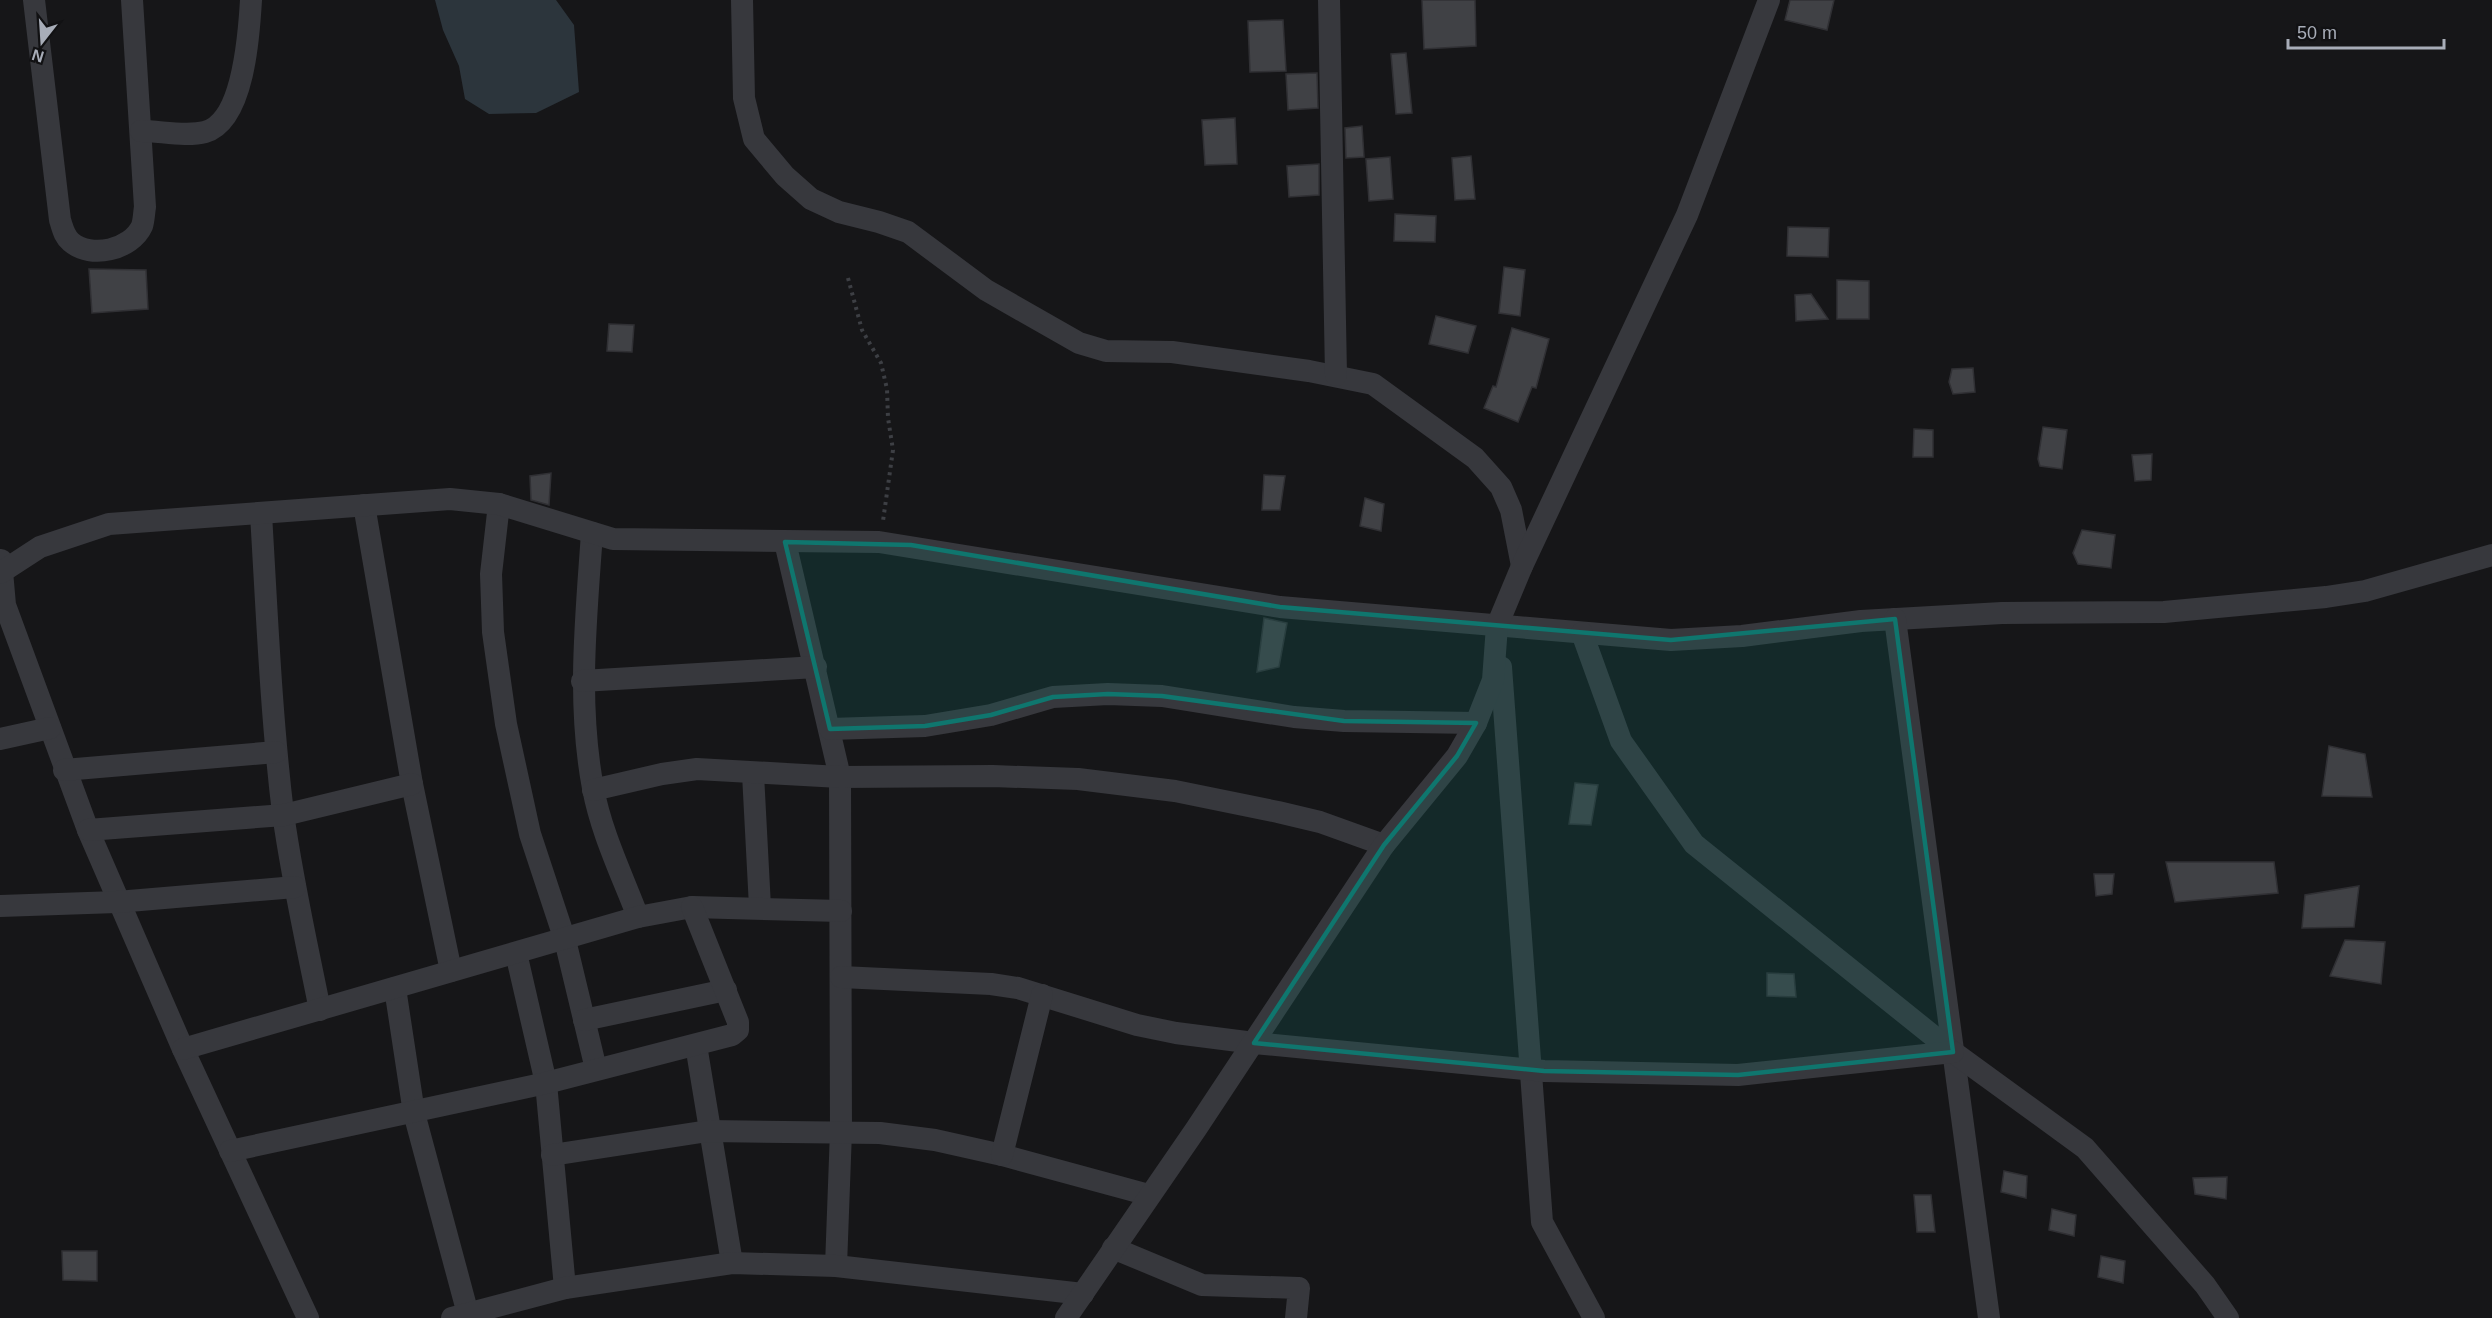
<svg xmlns="http://www.w3.org/2000/svg" width="2492" height="1318" viewBox="0 0 2492 1318" font-family="Helvetica,sans-serif">
	<rect width="100%" height="100%" fill="#161618"/>
	<polygon fill="#2c353c" points="435,0 556,0 574,25 579,92 536,113 489,114 465,99 459,66 443,30"/>
	<g fill="#404145" stroke="#303034" stroke-width="1.5">
		<polygon points="1422,0 1475,0 1476,46 1424,49"/>
		<polygon points="1790,0 1834,0 1827,30 1785,20"/>
		<polygon points="1283,20 1286,71 1250,72 1248,21"/>
		<polygon points="1406,53 1412,113 1396,114 1391,54"/>
		<polygon points="1317,73 1318,108 1288,110 1286,74"/>
		<polygon points="1235,118 1237,164 1205,165 1202,120"/>
		<polygon points="1362,126 1364,157 1346,158 1345,128"/>
		<polygon points="1471,156 1475,199 1455,200 1452,158"/>
		<polygon points="1390,157 1393,199 1369,201 1366,159"/>
		<polygon points="1319,164 1319,195 1289,197 1287,166"/>
		<polygon points="1395,214 1436,216 1435,242 1394,241"/>
		<polygon points="1788,227 1829,228 1828,257 1787,256"/>
		<polygon points="1504,267 1525,270 1520,316 1499,313"/>
		<polygon points="89,269 146,270 148,309 92,313"/>
		<polygon points="1837,280 1869,281 1869,319 1837,319"/>
		<polygon points="1811,294 1828,319 1796,321 1795,295"/>
		<polygon points="1436,316 1476,326 1468,353 1429,344"/>
		<polygon points="609,324 634,325 632,352 607,351"/>
		<polygon points="1512,328 1549,339 1536,388 1532,387 1518,422 1484,408 1493,386 1496,387"/>
		<polygon points="1973,368 1975,392 1953,394 1949,382 1952,369"/>
		<polygon points="2043,427 2067,430 2062,469 2040,466 2038,459"/>
		<polygon points="1914,429 1933,430 1933,457 1913,457"/>
		<polygon points="2152,454 2151,480 2135,481 2132,455"/>
		<polygon points="551,473 549,505 531,500 530,476"/>
		<polygon points="1264,475 1285,476 1280,510 1262,510"/>
		<polygon points="1365,498 1384,504 1381,531 1360,526"/>
		<polygon points="2082,530 2115,535 2111,568 2078,564 2073,553"/>
		<polygon points="1264,618 1287,623 1279,667 1257,672"/>
		<polygon points="2329,746 2365,754 2372,797 2322,796"/>
		<polygon points="1575,783 1598,785 1591,825 1569,824"/>
		<polygon points="2166,862 2274,862 2278,893 2175,902"/>
		<polygon points="2094,874 2114,874 2112,894 2096,896"/>
		<polygon points="2359,886 2354,927 2302,928 2305,895"/>
		<polygon points="2345,940 2385,942 2381,984 2330,976"/>
		<polygon points="1767,973 1794,974 1796,997 1767,996"/>
		<polygon points="2004,1171 2027,1176 2026,1198 2001,1192"/>
		<polygon points="2227,1177 2226,1199 2195,1194 2193,1178"/>
		<polygon points="1914,1195 1931,1195 1935,1232 1917,1232"/>
		<polygon points="2052,1209 2076,1215 2074,1236 2049,1230"/>
		<polygon points="62,1251 97,1251 97,1281 63,1280"/>
		<polygon points="2101,1256 2125,1261 2123,1283 2098,1277"/>
	</g>
	<g fill="none" stroke-linecap="round" stroke-linejoin="round">
		<polyline stroke="#3d3f44" stroke-width="4" stroke-dasharray="3 4.5" stroke-linecap="butt" points="848,278 862,330 881,363 887,389 888,418 893,450 883,521"/>
		<g stroke="#37383d" stroke-width="22">
			<path d="M34 0 60 220C63 229 64 236 71 242 91 259 131 250 142 226 144 220 144 212 145 207L132 0"/>
			<polyline points="742,0 744,98 754,139 785,176 811,199 839,212 879,222 908,232 986,290 1079,343 1106,351 1172,352 1309,371 1373,384 1475,458 1501,487 1511,510 1522,566"/>
			<polyline points="1329,0 1336,375"/>
			<path d="M141 131C160 131 186 137 205 132 244 121 249 34 251 0"/>
			<polyline points="499,504 491,574 493,632 506,724 530,834 565,940 596,1069"/>
			<polyline points="364,505 412,784 451,971"/>
			<path d="M261 514C267 614 271 714 283 813 292 879 307 945 320 1010"/>
			<path d="M592 533C586 619 577 703 593 788 601 832 622 875 638 917"/>
			<polyline points="785,542 840,777 841,1131 836,1266"/>
			<polyline points="1,560 5,605 88,830 183,1049 308,1318"/>
			<polyline points="0,573 40,547 109,524 450,499 499,504 613,539 879,542 1280,607 1671,640 1742,636 1861,621 2002,613 2164,612 2326,597 2365,591 2492,555"/>
			<polyline points="1895,619 1989,1318"/>
			<polyline points="1582,633 1621,741 1694,844 1953,1052 2085,1148 2205,1285 2228,1318"/>
			<polyline points="1501,667 1542,1222 1594,1318"/>
			<polyline points="582,681 816,667"/>
			<polyline points="830,729 925,726 991,715 1053,697 1108,694 1162,696 1294,717 1344,721 1476,723"/>
			<polyline points="0,739 50,728"/>
			<polyline points="64,770 276,752"/>
			<polyline points="753,774 760,907"/>
			<polyline points="593,790 662,774 697,769 840,777 993,776 1078,779 1175,791 1278,812 1320,822 1384,845"/>
			<polyline points="88,830 284,815 412,784"/>
			<polyline points="0,906 117,902 295,887"/>
			<polyline points="516,953 546,1083 565,1288"/>
			<polyline points="841,977 991,984 1018,988 1137,1025 1176,1033 1254,1043 1544,1071 1738,1075 1953,1052"/>
			<polyline points="395,988 414,1113 468,1314"/>
			<polyline points="584,1020 726,990"/>
			<polyline points="696,1045 732,1263"/>
			<polyline points="183,1049 638,917 692,907 841,911"/>
			<polyline points="230,1151 546,1083 732,1035 738,1030 738,1022 692,907"/>
			<polyline points="552,1155 708,1131 880,1133 935,1140 1002,1155 1149,1195"/>
			<polyline points="1002,1155 1042,995"/>
			<polyline points="1113,1248 1202,1285 1299,1288 1296,1318"/>
			<polyline points="452,1318 565,1288 732,1263 836,1266 1083,1294"/>
			<polyline points="1066,1318 1196,1129 1384,845 1457,756 1476,723 1493,680 1497,626 1522,566 1687,215 1769,0"/>
		</g>
	</g>
	<path fill="#0f766e" fill-opacity="0.2" stroke="#0f766e" stroke-width="4.5" stroke-linejoin="round" d="M785 542 911 545 1280 607 1671 640 1895 619 1953 1052 1738 1075 1544 1071 1254 1043 1384 845 1457 756 1476 723 1344 721 1162 696 1108 694 1053 697 991 715 925 726 830 729Z"/>
	<g transform="translate(42 42) rotate(197)" stroke="#111113" stroke-width="4.5" paint-order="stroke">
	<path d="M0-4.5L10 22L0 15L-10 22Z" fill="#a8adb8"/>
	<text y="-9" font-size="16" font-weight="bold" text-anchor="middle" fill="#a8adb8">N</text>
	</g>
	<path d="M2288 39v9h156v-9" fill="none" stroke="#a8adb8" stroke-width="3"/>
	<text x="2297" y="39" font-size="18" fill="#a8adb8" stroke="#111113" stroke-width="4.5" paint-order="stroke">50 m</text>
</svg>
